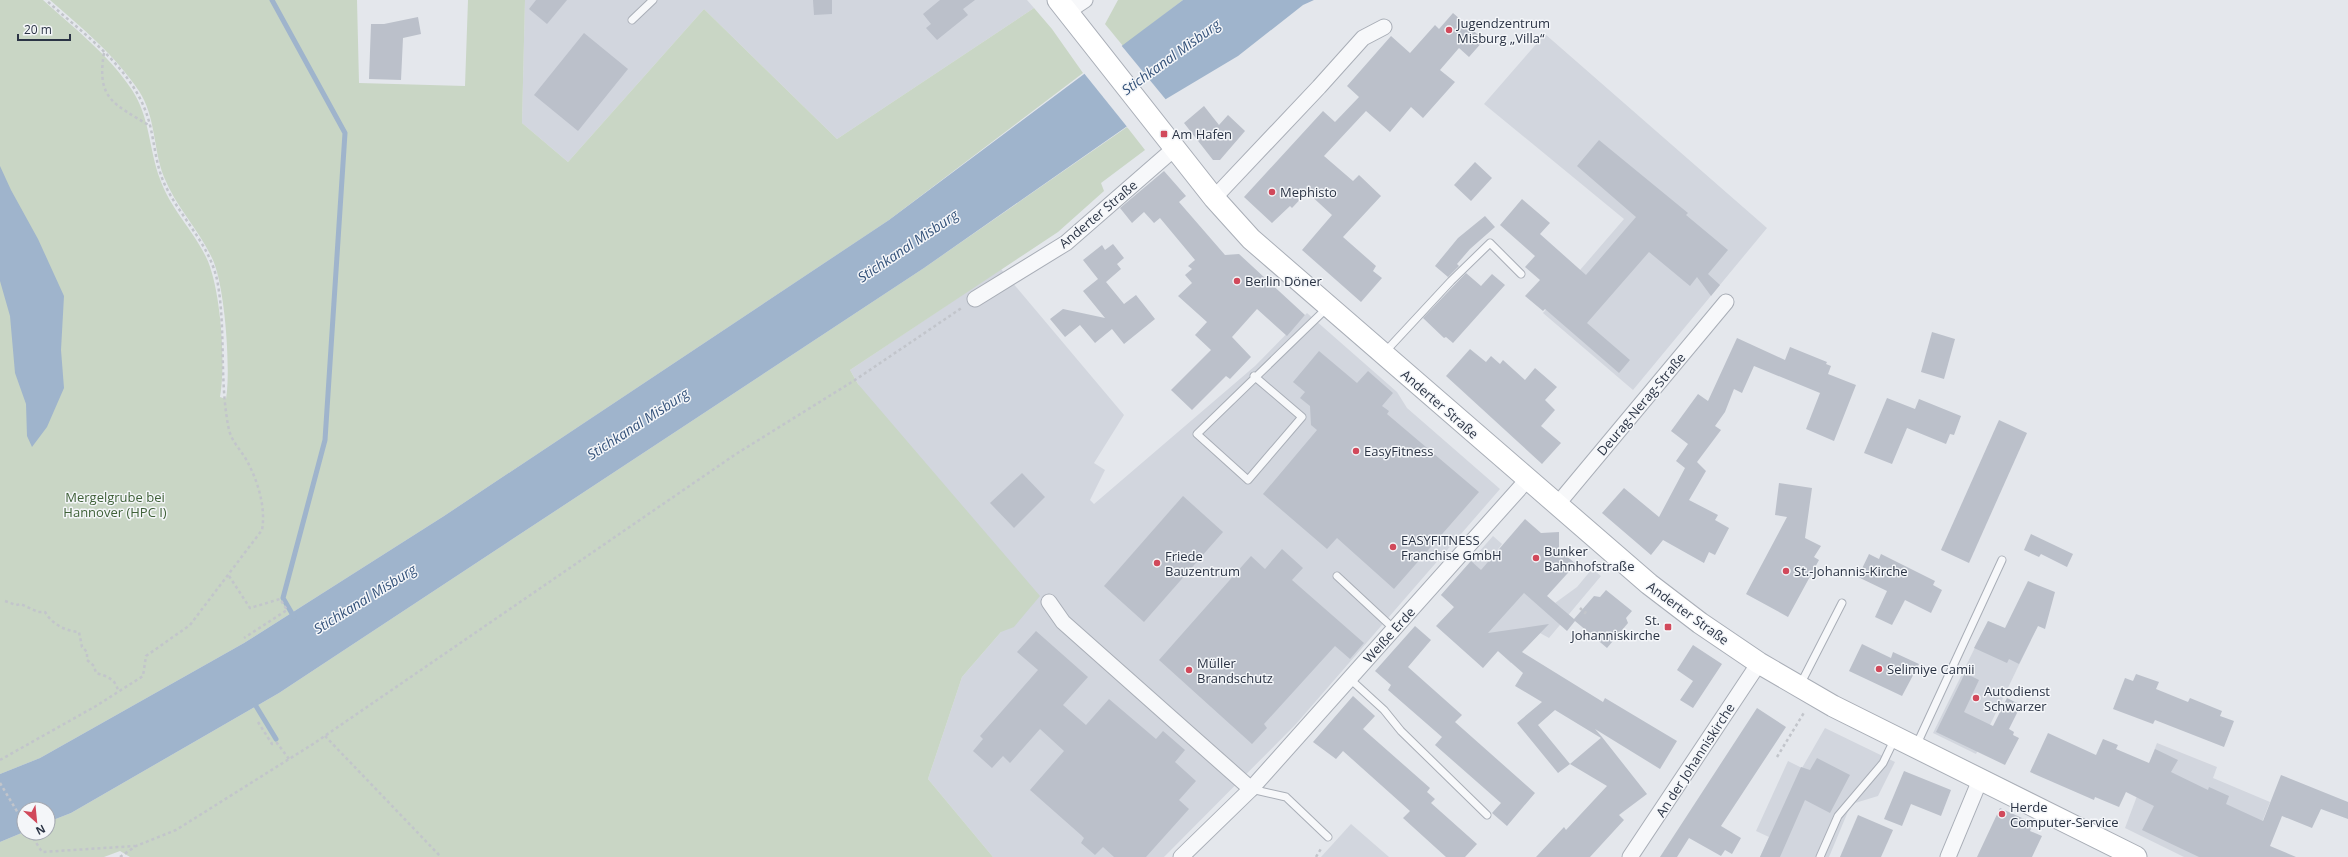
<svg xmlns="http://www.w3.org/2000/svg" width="2348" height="857" viewBox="0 0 2348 857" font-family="'Open Sans',sans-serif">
	<rect width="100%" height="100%" fill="#e4e7ec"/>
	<g fill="#d2d6de">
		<polygon points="525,0 1027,0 1034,8 837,139 704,9 568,162 522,123"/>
		<polygon points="1545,34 1767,228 1633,390 1543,313 1624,219 1484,104"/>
		<polygon points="1001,269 1124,415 1094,463 1105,470 1090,500 1094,504 1255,366 1307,313 1397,392 1407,408 1500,489 1296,724 1164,857 993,857 928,779 962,677 1001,632 850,370"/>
		<polygon points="1493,536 1502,544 1496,552 1555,603 1577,587 1592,569 1601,576 1549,638 1540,633 1511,663 1498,651 1500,648 1441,595"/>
		<polygon points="1988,621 2031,640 1976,754 1933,733"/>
		<polygon points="1825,728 1895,762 1878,796 1855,803 1849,809 1829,857 1760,857 1769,837 1756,831 1788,761 1802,768"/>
		<polygon points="2157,743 2217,767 2213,778 2270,802 2248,857 2184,857 2125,828"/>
		<polygon points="1351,824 1389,857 1321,857"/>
	</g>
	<g fill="#c9d6c5">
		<path d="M0 0H43C74 28 109 55 132 90 150 117 149 150 160 179 170 208 193 230 206 257 221 287 226 365 220 397L226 399C231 370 225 284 212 258 199 230 176 207 164 177 153 149 156 117 139 91 115 55 82 28 50 0H357L359 83 465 86 468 0H525L522 123 568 162 704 9 837 139 1034 8 1052 29 1083 73 889 220 444 516 244 643 40 758 0 774Z"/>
		<polygon points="1118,0 1183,0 1123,46 1105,24"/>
		<polygon points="1127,127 1145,150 1101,183 1104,191 1058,232 850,370 858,384 1040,596 1014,627 1001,632 962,677 928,779 993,857 130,857 120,851 104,857 0,857 0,842 24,832 48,833 48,822 71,813 279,693 924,268"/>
	</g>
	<g fill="#9fb4cc">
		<polygon points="1183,0 1314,0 1303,5 1238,56 1166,99 924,268 279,693 71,813 48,822 48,809 24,809 24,832 0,842 0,774 40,758 244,643 444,516 889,220"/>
		<polygon points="0,166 11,190 38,239 64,296 61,350 64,388 47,427 32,447 27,436 26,404 15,373 10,316 0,281"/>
	</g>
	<polygon fill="#e4e7ec" points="1121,45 1167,101 1128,128 1083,72"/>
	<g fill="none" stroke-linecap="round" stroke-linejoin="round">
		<g stroke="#9fb4cc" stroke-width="5">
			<polyline points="272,0 345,133 325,440 283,598 294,617"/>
			<polyline points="256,706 276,739"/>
		</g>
	</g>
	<g fill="#bbc0ca">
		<polygon points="536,0 567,0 547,24 529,9"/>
		<polygon points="813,0 832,0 832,14 814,15"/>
		<polygon points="940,0 975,0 963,9 968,15 937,40 926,28 931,24 923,14"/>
		<polygon points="1453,13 1484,40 1469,57 1459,48 1440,70 1455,82 1423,118 1411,107 1390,132 1366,111 1324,156 1353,181 1359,175 1381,196 1343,237 1376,266 1373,271 1382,278 1361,302 1302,250 1332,215 1307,192 1292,208 1290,206 1272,223 1244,197 1323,111 1335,122 1359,97 1347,86 1391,36 1410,53 1435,25 1439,29"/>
		<polygon points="418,17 421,34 403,38 401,80 369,79 371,24 384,24"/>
		<polygon points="584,33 628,69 578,131 534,95"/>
		<polygon points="1204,106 1219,125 1228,115 1245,131 1220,160 1213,160 1184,123"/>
		<polygon points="1599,140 1688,213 1686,215 1728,250 1708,274 1720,285 1711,296 1697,277 1690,286 1649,252 1587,323 1630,360 1619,373 1545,309 1543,311 1525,296 1540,280 1525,267 1535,256 1500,225 1522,199 1550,223 1540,234 1586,275 1636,217 1577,166"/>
		<polygon points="1475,162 1492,178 1471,201 1454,185"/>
		<polygon points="1164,171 1186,196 1179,202 1225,255 1239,254 1305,315 1287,336 1257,309 1232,337 1251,357 1230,379 1226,376 1192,410 1171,390 1211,350 1195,335 1207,322 1178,296 1192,283 1185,275 1192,269 1188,266 1195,260 1160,218 1154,223 1144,212 1132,223 1120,208"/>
		<polygon points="1485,216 1495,227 1470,249 1457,264 1459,266 1448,277 1435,266 1458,238"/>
		<polygon points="1113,244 1124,258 1117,264 1121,269 1106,282 1124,304 1136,295 1155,319 1124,344 1112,329 1095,343 1080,325 1065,337 1050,319 1063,309 1105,318 1083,291 1098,279 1083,260 1102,245 1105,250"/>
		<polygon points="1466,273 1481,286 1492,274 1505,285 1453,343 1446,337 1444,338 1423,318"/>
		<polygon points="1932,332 1955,339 1944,379 1921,372"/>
		<polygon points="1737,338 1785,360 1790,347 1827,362 1826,364 1831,366 1828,374 1856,385 1834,441 1806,429 1820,393 1754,366 1742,393 1734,389 1725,412 1715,426 1721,430 1697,462 1706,471 1689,500 1718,515 1715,520 1729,528 1715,555 1709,552 1704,563 1663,540 1651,555 1602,513 1624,488 1659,517 1685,468 1676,461 1688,444 1671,431 1698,394 1708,401"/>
		<polygon points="1470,349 1486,362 1491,356 1500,364 1503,360 1525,380 1535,368 1557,387 1545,400 1555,410 1541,426 1561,443 1542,464 1446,376"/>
		<polygon points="1319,351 1357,383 1368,371 1393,393 1382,406 1389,411 1387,414 1479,492 1394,589 1337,538 1327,549 1263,494 1317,430 1311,425 1310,406 1300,398 1305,392 1293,382"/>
		<polygon points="1887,398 1915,409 1919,399 1961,416 1954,435 1950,434 1946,444 1907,428 1892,464 1864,453"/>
		<polygon points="1999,420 2027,433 1969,563 1941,550"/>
		<polygon points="1022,473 1045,497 1014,528 990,503"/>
		<polygon points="1779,483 1812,488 1805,538 1821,546 1814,557 1819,560 1788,617 1746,594 1787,517 1775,515"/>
		<polygon points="1183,496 1223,532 1144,622 1104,586"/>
		<polygon points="1525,519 1541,533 1559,532 1559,550 1576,564 1547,596 1574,619 1594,596 1600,597 1606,590 1632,611 1626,618 1628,623 1607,648 1575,621 1567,631 1524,593 1488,633 1549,624 1522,652 1603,702 1605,698 1677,741 1660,769 1595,729 1602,737 1601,738 1555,710 1538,725 1570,764 1602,737 1647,794 1619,815 1624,820 1590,857 1536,857 1564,827 1566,830 1607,786 1570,764 1558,773 1517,723 1542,702 1515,686 1523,673 1498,651 1483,668 1436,626 1454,607 1441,595 1471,561 1481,570"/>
		<polygon points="2031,534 2073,554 2067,567 2041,554 2039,557 2024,550"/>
		<polygon points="1282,549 1303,568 1292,580 1364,643 1350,659 1335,646 1264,724 1267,728 1252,744 1159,660 1251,556 1265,569"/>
		<polygon points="1869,554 1879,559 1881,554 1935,581 1933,585 1942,590 1931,613 1905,600 1892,625 1875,617 1887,591 1858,577"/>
		<polygon points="2028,581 2055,592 2045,629 2038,626 2019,664 2009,659 2007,663 1974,648 1988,621 2005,628"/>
		<polygon points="1415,626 1431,640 1408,667 1462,715 1455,722 1535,793 1507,826 1492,813 1501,803 1435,745 1442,737 1388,690 1391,685 1375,671"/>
		<polygon points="1036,631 1088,677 1063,705 1086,725 1109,699 1156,739 1163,731 1185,750 1175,762 1196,781 1179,800 1189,809 1146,857 1114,857 1103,847 1095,855 1081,843 1084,838 1081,835 1030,790 1064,751 1040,729 1010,763 1003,756 992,768 973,751 983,739 980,736 1038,670 1017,652"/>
		<polygon points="1862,644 1891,658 1893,652 1919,664 1902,696 1849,671"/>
		<polygon points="1693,645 1722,664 1693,708 1680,700 1693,681 1677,670"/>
		<polygon points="1965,673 1979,680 1964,712 1993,726 2007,698 2021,705 2009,729 2014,732 2013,735 2019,738 2005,765 1936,732"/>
		<polygon points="2136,674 2159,682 2156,689 2188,702 2190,698 2222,711 2220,716 2234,721 2224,747 2155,720 2153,724 2113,709 2125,678 2133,681"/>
		<polygon points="1353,696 1375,716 1363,729 1430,788 1427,792 1435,799 1431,803 1477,844 1465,857 1446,857 1403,818 1410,811 1343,751 1336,759 1313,742"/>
		<polygon points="1757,708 1786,727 1721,826 1741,838 1732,854 1725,850 1721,856 1689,838 1677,857 1660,857"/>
		<polygon points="2048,733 2096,755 2103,739 2118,745 2116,749 2149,763 2155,749 2178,760 2171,772 2208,790 2209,787 2229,796 2226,804 2263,821 2281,775 2348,802 2348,819 2321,809 2312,828 2282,816 2270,846 2296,857 2199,857 2142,830 2154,806 2126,792 2119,807 2095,797 2094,800 2030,772"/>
		<polygon points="1817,758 1850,775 1830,813 1805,800 1780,857 1760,857 1801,767 1810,770"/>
		<polygon points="1904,771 1951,790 1941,816 1911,804 1902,826 1884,819"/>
		<polygon points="2000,808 2033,823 2030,831 2042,836 2032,857 1977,857"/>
		<polygon points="1858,815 1893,830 1881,857 1840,857"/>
	</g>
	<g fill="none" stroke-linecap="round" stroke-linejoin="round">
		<defs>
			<g id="service">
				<polyline points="632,20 653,0"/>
				<polyline points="1385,352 1451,281 1490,243 1521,274"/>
				<polyline points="1254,376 1302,417 1248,480 1197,434 1328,307"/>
				<polyline points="1337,576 1394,629"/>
				<polyline points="1350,679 1384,710 1401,731 1487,815"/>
				<polyline points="1800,685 1842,603"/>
				<polyline points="1916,746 2002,560"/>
				<polyline points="1251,789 1286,797 1328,837"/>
				<polyline points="1820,857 1838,816 1883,763 1895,738"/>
			</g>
			<g id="minor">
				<polyline points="1067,12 1085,0"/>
				<polyline points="1214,198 1319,87 1363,38 1384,27"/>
				<polyline points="975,299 1066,243 1175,148"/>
				<polyline points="1556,506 1726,302"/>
				<polyline points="1049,602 1063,622 1251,789"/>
				<polyline points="1181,857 1251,789 1527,480"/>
				<polyline points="1630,857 1759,663"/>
				<polyline points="1948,857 1980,780"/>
			</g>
			<polyline id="secondary" points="1058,0 1214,198 1251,239 1649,584 1700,623 1759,663 1833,706 2136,857"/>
		</defs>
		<use href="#service" stroke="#a9aeb7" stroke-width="9"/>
		<use href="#minor" stroke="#a9aeb7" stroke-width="17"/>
		<use href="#secondary" stroke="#a9aeb7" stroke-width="23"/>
		<g stroke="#c2c5cb" stroke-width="2.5" stroke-dasharray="3 3" stroke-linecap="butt">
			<path d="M104 53C96 100 115 104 150 126"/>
			<polyline points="229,576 250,608 280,599 287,610 244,638"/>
			<path d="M5 601 16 605 21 604 38 612H45C52 624 65 631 79 632L82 647 87 652V660L94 666 96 673C107 676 117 680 118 692"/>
			<polyline points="1580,608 1585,613 1587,610"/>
			<polyline points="258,722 272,744 277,743 289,759"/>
			<polyline points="325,736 441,857"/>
			<polyline points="1777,757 1805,711"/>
			<path d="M0 760 96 706 143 676 146 656 190 625 262 530C266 508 258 481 247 461 241 450 232 442 229 430 219 382 226 333 218 285 212 247 183 221 166 187 154 164 155 136 146 112 128 64 82 33 46 0"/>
			<polyline points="0,783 24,823"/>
			<polyline points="30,833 42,852 135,846"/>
			<polyline points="120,857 136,846 176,830 313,744 736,454 855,380 963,307"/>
			<polyline points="1316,857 1322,847"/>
		</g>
		<use href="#service" stroke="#f7f8fa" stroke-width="7"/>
		<use href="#minor" stroke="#f7f8fa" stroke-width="15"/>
		<use href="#secondary" stroke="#fff" stroke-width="21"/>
	</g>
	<g fill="#d1495b" stroke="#f4f6f9" stroke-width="1.5">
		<circle cx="1449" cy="30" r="4"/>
		<rect x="1160" y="130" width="8" height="8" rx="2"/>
		<circle cx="1272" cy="192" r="4"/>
		<circle cx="1237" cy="281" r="4"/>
		<circle cx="1356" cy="451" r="4"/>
		<circle cx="1393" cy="547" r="4"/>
		<circle cx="1536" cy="558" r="4"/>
		<circle cx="1157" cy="563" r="4"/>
		<circle cx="1786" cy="571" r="4"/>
		<rect x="1664" y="623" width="8" height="8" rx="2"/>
		<circle cx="1879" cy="669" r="4"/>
		<circle cx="1189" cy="670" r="4"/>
		<circle cx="1976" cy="698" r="4"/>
		<circle cx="2002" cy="814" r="4"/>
	</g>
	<g text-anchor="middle" stroke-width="3" stroke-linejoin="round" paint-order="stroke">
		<g font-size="13" fill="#2b3445" stroke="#f4f6f9" text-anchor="start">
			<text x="1457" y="28">Jugendzentrum<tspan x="1457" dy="15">Misburg „Villa“</tspan></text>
			<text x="1172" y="139">Am Hafen</text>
			<text x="1280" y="197">Mephisto</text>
			<text x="1245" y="286">Berlin Döner</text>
			<text x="1364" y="456">EasyFitness</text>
			<text x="1401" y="545">EASYFITNESS<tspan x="1401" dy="15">Franchise GmbH</tspan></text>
			<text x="1544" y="556">Bunker<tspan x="1544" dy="15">Bahnhofstraße</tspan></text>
			<text x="1165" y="561">Friede<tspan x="1165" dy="15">Bauzentrum</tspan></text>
			<text x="1794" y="576">St.-Johannis-Kirche</text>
			<text x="1660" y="625" text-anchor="end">St.<tspan x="1660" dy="15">Johanniskirche</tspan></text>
			<text x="1197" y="668">Müller<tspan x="1197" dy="15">Brandschutz</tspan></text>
			<text x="1887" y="674">Selimiye Camii</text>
			<text x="1984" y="696">Autodienst<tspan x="1984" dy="15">Schwarzer</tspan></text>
			<text x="2010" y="812">Herde<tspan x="2010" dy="15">Computer-Service</tspan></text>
		</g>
		<g font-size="13" fill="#2b3445" stroke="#f4f6f9">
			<text transform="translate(1098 214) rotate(-40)" y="5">Anderter Straße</text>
			<text transform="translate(1440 404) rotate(41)" y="5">Anderter Straße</text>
			<text transform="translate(1641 404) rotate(-50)" y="5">Deurag-Nerag-Straße</text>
			<text transform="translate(1688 613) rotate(36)" y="5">Anderter Straße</text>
			<text transform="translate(1389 635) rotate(-48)" y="5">Weiße Erde</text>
			<text transform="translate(1695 760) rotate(-57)" y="5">An der Johanniskirche</text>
		</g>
		<g font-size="13" fill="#3f6138" stroke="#f4f6f9">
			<text x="115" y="502">Mergelgrube bei<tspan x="115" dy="15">Hannover (HPC I)</tspan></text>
		</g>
		<g font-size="14" font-style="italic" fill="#34527a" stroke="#f4f6f9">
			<text transform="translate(1171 57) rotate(-36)" y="5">Stichkanal Misburg</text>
			<text transform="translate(908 246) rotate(-34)" y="5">Stichkanal Misburg</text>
			<text transform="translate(638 424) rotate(-33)" y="5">Stichkanal Misburg</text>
			<text transform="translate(365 599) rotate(-32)" y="5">Stichkanal Misburg</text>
		</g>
	</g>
	<g transform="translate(36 821) rotate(153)"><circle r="19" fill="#f4f6f9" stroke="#a4a8b1"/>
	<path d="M0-3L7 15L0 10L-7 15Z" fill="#d1495b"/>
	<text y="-6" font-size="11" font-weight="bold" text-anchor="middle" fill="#2b3445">N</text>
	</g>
	<path d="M18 34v6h52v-6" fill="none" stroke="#2b3445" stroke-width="2"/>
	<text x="24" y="34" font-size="12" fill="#2b3445" stroke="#f4f6f9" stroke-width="3" paint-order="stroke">20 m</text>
</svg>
